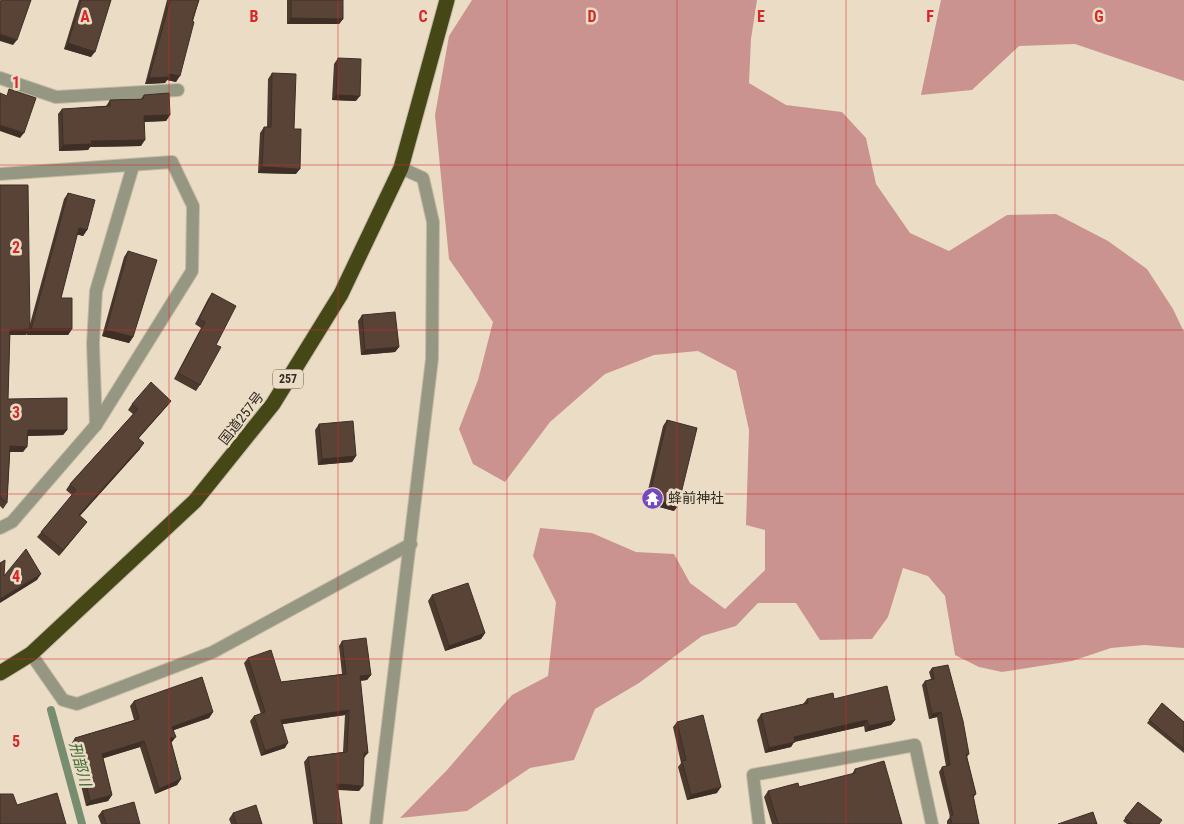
<svg xmlns="http://www.w3.org/2000/svg" width="1184" height="824" viewBox="0 0 1184 824" font-family="'Roboto Condensed','Noto Sans JP',sans-serif">
	<rect width="100%" height="100%" fill="#ebddc5"/>
	<g fill="#cb938f">
		<polygon points="472,0 757,0 751,39 749,83 786,105 842,112 866,138 876,184 910,233 949,251 1007,215 1056,214 1108,241 1147,269 1173,309 1184,332 1184,648 1144,645 1111,648 1072,661 1002,672 979,667 955,655 945,596 928,576 903,568 888,617 872,639 820,640 796,603 758,603 736,626 702,636 639,683 595,709 574,760 530,768 467,811 400,818 447,770 512,695 548,676 556,602 533,556 540,528 592,533 636,552 674,554 690,583 725,609 765,570 765,530 746,525 749,430 736,371 698,351 654,355 605,374 550,422 505,482 473,464 459,429 478,380 493,322 449,259 435,115 449,36"/>
		<polygon points="941,0 1184,0 1184,81 1075,44 1019,46 972,90 921,95"/>
	</g>
	<g fill="none" stroke-linecap="round" stroke-linejoin="round">
		<polyline stroke="#778d6f" stroke-width="8" points="51,710 82,824"/>
		<defs>
			<g id="minor">
				<polyline points="0,78 56,97 178,90"/>
				<polyline points="0,174 172,162 193,206 192,271 96,425 12,522 0,528"/>
				<polyline points="96,425 93,344 96,291 133,166"/>
				<polyline points="31,654 63,700 77,704 213,652 411,544"/>
				<polyline points="376,824 432,359 433,222 423,178 401,168"/>
				<polyline points="759,824 753,775 915,745 932,824"/>
			</g>
			<polyline id="highway" points="0,673 31,654 195,501 273,404 341,294 401,168 447,0"/>
		</defs>
		<use href="#minor" stroke="#c6baa5" stroke-width="14"/>
		<use href="#highway" stroke="#c6baa5" stroke-width="17"/>
		<use href="#minor" stroke="#959782" stroke-width="12"/>
		<use href="#highway" stroke="#454717" stroke-width="15"/>
	</g>
	<g fill="#4c3a2e">
		<polygon points="79,0 111,0 91,57 64,49"/>
		<polygon points="167,0 199,0 176,82 167,80 165,83 145,84"/>
		<polygon points="287,0 343,0 343,19 339,24 287,24"/>
		<polygon points="338,58 356,101 332,100 334,64"/>
		<polygon points="272,73 294,129 296,174 258,173 260,133 264,127 267,127 268,79"/>
		<polygon points="144,95 170,115 166,121 144,122 141,146 90,147 88,150 59,151 58,114 62,109 106,106 110,100 141,99"/>
		<polygon points="0,186 30,324 64,199 68,193 87,230 83,236 77,234 61,298 72,329 68,335 27,335 27,333 26,335 10,335 8,399 67,430 63,435 28,436 23,452 10,452 7,503 3,509 0,506"/>
		<polygon points="128,251 133,337 129,343 102,336 124,257"/>
		<polygon points="212,293 216,345 200,385 196,391 174,379 201,328 195,324 208,299"/>
		<polygon points="362,315 399,347 395,352 361,355 358,321"/>
		<polygon points="171,401 167,406 139,438 140,449 80,516 87,522 59,556 37,537 72,495 66,490 70,484 133,414 128,410 132,404"/>
		<polygon points="667,420 674,511 645,503 663,426"/>
		<polygon points="319,424 356,456 352,462 318,465 315,430"/>
		<polygon points="432,595 485,633 481,639 445,651 428,601"/>
		<polygon points="342,641 371,675 367,680 360,681 368,753 364,758 359,791 337,790 342,824 313,824 304,762 308,757 343,752 345,715 282,724 285,748 261,756 250,721 254,716 261,714 244,663 248,658 281,682 342,674 339,646"/>
		<polygon points="932,668 969,754 967,757 976,794 973,798 979,824 947,824 947,821 950,817 939,772 942,767 946,766 937,717 929,719 922,685 925,681 931,679 929,672"/>
		<polygon points="807,699 834,699 895,720 891,725 865,732 864,726 794,742 791,747 765,753 757,720 761,714 803,704"/>
		<polygon points="134,701 213,712 209,718 174,730 172,742 171,742 181,779 177,785 155,794 140,747 103,758 112,795 108,801 86,806 71,744 75,738 134,720 130,706"/>
		<polygon points="1162,703 1184,722 1184,753 1147,723"/>
		<polygon points="677,722 717,793 687,800 678,767 681,763 673,727"/>
		<polygon points="855,769 902,824 772,824 764,797 768,791 799,787 852,774"/>
		<polygon points="1138,802 1159,824 1127,824 1123,821"/>
		<polygon points="102,811 140,824 101,824 98,816"/>
		<polygon points="233,813 262,824 231,824 229,819"/>
	</g>
	<g fill="#3e2f26">
		<polygon points="291,18 343,19 339,24 287,24"/>
		<polygon points="0,34 17,40 13,45 0,41"/>
		<polygon points="68,43 95,52 91,57 64,49"/>
		<polygon points="169,74 180,76 176,82 167,80 165,83 145,84 149,78"/>
		<polygon points="336,95 360,96 356,101 332,100"/>
		<polygon points="170,115 166,121 140,122 144,116"/>
		<polygon points="0,125 24,133 20,138 0,131"/>
		<polygon points="145,140 141,146 90,147 88,150 59,151 63,145 91,141"/>
		<polygon points="262,167 300,169 296,174 258,173"/>
		<polygon points="79,228 87,230 83,236 75,234"/>
		<polygon points="30,329 26,335 6,335 10,330"/>
		<polygon points="31,329 72,329 68,335 27,335"/>
		<polygon points="106,330 133,337 129,343 102,336"/>
		<polygon points="399,347 395,352 361,355 365,350"/>
		<polygon points="171,401 167,406 134,443 138,438"/>
		<polygon points="28,430 67,430 63,435 24,436"/>
		<polygon points="144,443 140,449 75,521 79,515"/>
		<polygon points="10,446 27,447 23,452 6,452"/>
		<polygon points="356,456 352,462 318,465 322,459"/>
		<polygon points="649,498 678,506 674,511 645,503"/>
		<polygon points="87,522 83,527 59,556 63,550"/>
		<polygon points="41,574 37,580 0,603 0,599"/>
		<polygon points="485,633 481,639 445,651 449,646"/>
		<polygon points="371,675 367,680 356,681 360,676"/>
		<polygon points="349,710 345,715 277,725 281,720"/>
		<polygon points="213,712 209,718 168,732 172,727"/>
		<polygon points="941,712 937,717 929,719 932,714"/>
		<polygon points="867,720 864,726 794,742 791,747 765,753 769,748 794,737"/>
		<polygon points="895,720 891,725 865,732 869,726"/>
		<polygon points="176,737 172,742 166,744 170,738"/>
		<polygon points="144,741 140,747 98,760 102,754"/>
		<polygon points="288,743 285,748 261,756 265,751"/>
		<polygon points="181,779 177,785 155,794 159,789"/>
		<polygon points="337,784 363,786 359,791 333,789"/>
		<polygon points="721,787 717,793 687,800 691,795"/>
		<polygon points="112,795 108,801 86,806 90,801"/>
	</g>
	<g fill="#584336" stroke="#3e2f26">
		<polygon points="1,0 31,0 17,40 0,34 0,3"/>
		<polygon points="81,0 111,0 95,52 68,43"/>
		<polygon points="170,0 199,0 192,21 194,22 180,76 169,74 169,77 149,78"/>
		<polygon points="291,0 343,0 343,19 291,18"/>
		<polygon points="338,58 361,59 360,96 336,95"/>
		<polygon points="272,73 296,74 294,129 301,129 300,169 262,167 264,127 271,127"/>
		<polygon points="9,89 36,98 24,133 0,125 0,93 7,96"/>
		<polygon points="169,93 170,115 144,116 145,140 91,141 92,144 63,145 62,109 110,106 110,100 143,99 144,95"/>
		<polygon points="0,185 28,185 30,329 10,330 8,399 67,398 67,430 28,430 27,447 10,446 7,503 0,497"/>
		<polygon points="68,193 95,200 87,230 79,228 61,298 72,298 72,329 31,329"/>
		<polygon points="128,251 157,260 133,337 106,330"/>
		<polygon points="212,293 236,306 216,345 221,347 200,385 178,373 205,322 199,319"/>
		<polygon points="395,312 399,347 365,350 362,315"/>
		<polygon points="151,382 171,401 138,438 144,443 79,515 87,522 63,550 41,532 76,490 70,484 138,409 132,404"/>
		<polygon points="667,420 697,428 678,506 649,498"/>
		<polygon points="353,421 356,456 322,459 319,424"/>
		<polygon points="26,549 41,574 0,599 0,563 5,560 4,576"/>
		<polygon points="468,583 485,633 449,646 432,595"/>
		<polygon points="366,638 371,675 360,676 368,753 364,753 363,786 337,784 342,824 317,824 308,757 347,752 349,710 281,720 288,743 265,751 254,716 265,712 248,658 271,650 281,682 346,674 342,641"/>
		<polygon points="948,665 963,721 969,754 966,754 976,794 973,795 979,824 952,824 950,816 953,815 942,767 950,765 941,712 932,714 925,681 934,679 932,668"/>
		<polygon points="202,677 213,712 172,727 176,737 170,738 181,779 159,789 144,741 102,754 112,795 90,801 75,738 139,719 134,701"/>
		<polygon points="887,686 895,720 869,726 867,720 794,737 795,742 769,748 761,714 808,703 807,699 833,693 834,699"/>
		<polygon points="1162,703 1184,722 1184,749 1149,720"/>
		<polygon points="703,715 721,787 691,795 682,761 686,760 677,722"/>
		<polygon points="884,761 902,824 778,824 768,791 798,783 799,787 855,773 855,769"/>
		<polygon points="57,793 66,824 0,824 0,794 13,794 17,805"/>
		<polygon points="134,802 140,824 106,824 102,811"/>
		<polygon points="1138,802 1162,820 1159,824 1132,824 1125,818"/>
		<polygon points="256,805 262,824 236,824 233,813"/>
		<polygon points="1093,812 1097,824 1058,824"/>
	</g>
	<path fill="none" stroke="#d62828" stroke-width="1" stroke-opacity="0.55" d="M169 0V824M338 0V824M507 0V824M677 0V824M846 0V824M1015 0V824M0 165H1184M0 330H1184M0 494H1184M0 659H1184"/>
	<defs>
		<symbol id="temple-disc" viewBox="-11 -11 22 22"><circle r="9.5" fill="#7348c1" stroke="#ebddc5"/><path d="M0-6L5-2H3V0L6.5 2.5H4V6H1.5V3h-3V6H-4V2.5H-6.5L-3 0V-2H-5Z" fill="#fff"/></symbol>
	</defs>
	<g fill-rule="evenodd">
		<use href="#temple-disc" x="640" y="486" width="25" height="25"/>
	</g>
	<g text-anchor="middle" stroke-width="5" stroke-linejoin="round" paint-order="stroke">
		<rect fill="#ebddc5" stroke="#696154" stroke-width="1" x="273" y="369.5" width="30" height="19" rx="4"/>
		<g font-size="12" font-weight="bold" fill="#312c23">
			<text x="288" y="383">257</text>
		</g>
		<g font-size="14" fill="#312c23" stroke="#ebddc5">
			<text transform="translate(241 418) rotate(-52)" y="5">国道257号</text>
		</g>
		<g font-size="14" fill="#312c23" stroke="#ebddc5" text-anchor="start">
			<text x="668" y="503">蜂前神社</text>
		</g>
		<g font-size="15" font-style="italic" fill="#35642e" stroke="#ebddc5">
			<text transform="translate(80 764) rotate(75)" y="5">刑部川</text>
		</g>
	</g>
	<g font-size="16" text-anchor="middle" font-weight="bold" fill="#d62828" stroke="#ebddc5" stroke-width="5" stroke-linejoin="round" paint-order="stroke">
		<text x="85" y="22">A</text>
		<text x="254" y="22">B</text>
		<text x="423" y="22">C</text>
		<text x="592" y="22">D</text>
		<text x="761" y="22">E</text>
		<text x="930" y="22">F</text>
		<text x="1099" y="22">G</text>
		<text x="16" y="88">1</text>
		<text x="16" y="253">2</text>
		<text x="16" y="418">3</text>
		<text x="16" y="582">4</text>
		<text x="16" y="747">5</text>
	</g>
</svg>
